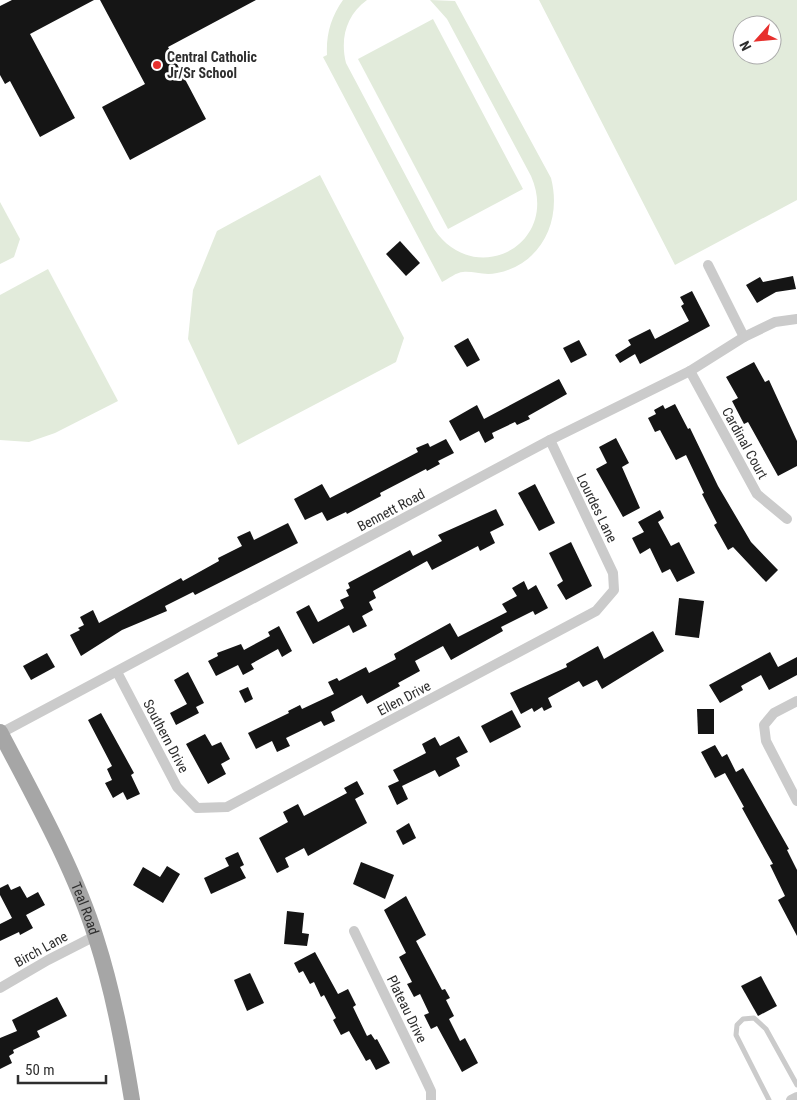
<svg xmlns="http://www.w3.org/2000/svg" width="797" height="1100" viewBox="0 0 797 1100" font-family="'Roboto Condensed',sans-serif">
	<rect width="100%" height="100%" fill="#fff"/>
	<g fill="#e2ebdb" fill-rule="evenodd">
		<path d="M343 0H367C346 15 340 39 346 63L434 229C475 290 561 244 531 176L447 19 430 0 455 1 551 178C562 220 542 264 497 273 484 276 474 271 463 272 457 272 448 279 442 282L323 57 327 55C326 34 331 17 343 0Z"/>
		<path d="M539 0H797V200L675 265ZM742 25H772V55H742Z"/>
		<polygon points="433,19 523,189 448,229 358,59"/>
		<polygon points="320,175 404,338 396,362 238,445 188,339 193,290 217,231"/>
		<polygon points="0,202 20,239 14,257 0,264"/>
		<polygon points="48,269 118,401 55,433 29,442 0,440 0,295"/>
	</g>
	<g fill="#151515">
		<polygon points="12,0 94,0 30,34 75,118 40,137 10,81 5,84 0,75 0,6"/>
		<polygon points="100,0 256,0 168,47 206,119 130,160 102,107 145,84"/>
		<polygon points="400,241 420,263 406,276 386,254"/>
		<polygon points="793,276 796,289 776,292 757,303 746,285 760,277 763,282"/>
		<polygon points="692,291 710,326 640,364 635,354 620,363 615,355 631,345 628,340 650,329 655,339 689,321 681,306 684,304 680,297"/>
		<polygon points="468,338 480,360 467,367 454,346"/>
		<polygon points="579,340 587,355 571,363 563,348"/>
		<polygon points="754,362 765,382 769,380 797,441 797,466 778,476 748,422 744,424 732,401 738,398 726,377"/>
		<polygon points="559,379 567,394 528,416 530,419 517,425 515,422 492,433 494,438 485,443 479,431 460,441 449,421 477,405 484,419"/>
		<polygon points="675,404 688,429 690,428 718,486 751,542 778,570 766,582 733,547 728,550 714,525 717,523 702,494 704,493 686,455 676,460 660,430 655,432 648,418 656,414 654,410 663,405 665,409"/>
		<polygon points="616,438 629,463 622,467 640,508 623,517 596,469 607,463 599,447"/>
		<polygon points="446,439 454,453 438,461 440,464 427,471 426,469 380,493 381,496 347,514 346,512 327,521 322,512 305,520 294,499 322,484 330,498 418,452 416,448 428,443 430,447"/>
		<polygon points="535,484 555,523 539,531 518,493"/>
		<polygon points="496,509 504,525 490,532 495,543 480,551 478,546 432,570 427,561 373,591 376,598 369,602 373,610 362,616 367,626 353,633 349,625 313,644 296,612 309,605 318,622 344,608 340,600 349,596 346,590 350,588 348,583 410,550 413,556 442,541 438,535"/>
		<polygon points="660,510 664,518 658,522 671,546 679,542 695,573 677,582 670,569 662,573 650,548 640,554 632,538 644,532 638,522"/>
		<polygon points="288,523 298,543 195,595 193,592 165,606 167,611 122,630 81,656 70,635 80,630 78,628 84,625 80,617 93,610 99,623 181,578 183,581 219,561 218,558 242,546 237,537 250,531 254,540"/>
		<polygon points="571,542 592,586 566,600 557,585 563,581 549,553"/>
		<polygon points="524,581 528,590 536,585 548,608 535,615 533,611 501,627 503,631 451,660 443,646 415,661 420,671 398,683 400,686 367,704 362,695 331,712 335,721 324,726 321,721 286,738 290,746 277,752 272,741 256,749 248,733 289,713 288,711 300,705 302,709 334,694 328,682 337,678 339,681 366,667 369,673 396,659 394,654 450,623 458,637 507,612 502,604 517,596 512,588"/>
		<polygon points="679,598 704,601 699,638 675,635"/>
		<polygon points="279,626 292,651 282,657 278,649 251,664 254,669 243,675 238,665 216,676 208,661 218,656 217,653 241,644 244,650 270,636 268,632"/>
		<polygon points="653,631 664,651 602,689 597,680 583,687 579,681 548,698 552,707 544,711 542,707 534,712 532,708 521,714 510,693 567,667 566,664 598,646 604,659"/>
		<polygon points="770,652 778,667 797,657 797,675 769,690 761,675 741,686 743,690 720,703 709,685"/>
		<polygon points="47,653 55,667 31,680 23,666"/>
		<polygon points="188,672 204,703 196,707 199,713 176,725 170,713 187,704 174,680"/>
		<polygon points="248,687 253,699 245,703 239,691"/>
		<polygon points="697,709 714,709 714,734 698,734"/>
		<polygon points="512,710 521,727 490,743 481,726"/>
		<polygon points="101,713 134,773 131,775 140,794 127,800 123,792 113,798 105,783 112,780 107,769 112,766 88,720"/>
		<polygon points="205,734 212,746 221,742 230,759 221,764 226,774 208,784 186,744"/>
		<polygon points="459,736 468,752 456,758 460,766 439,777 435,770 402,786 408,799 397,805 388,786 399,781 393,770 426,753 422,744 435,737 440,746"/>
		<polygon points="715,745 722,757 727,754 736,772 743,768 789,849 787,850 797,870 797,936 778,900 785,896 770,865 773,864 742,808 744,807 725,773 715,778 701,752"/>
		<polygon points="357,781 364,794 355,799 367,823 308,856 304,848 285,858 289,867 277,873 259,838 288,822 283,812 298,804 304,816 347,793 344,788"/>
		<polygon points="409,823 416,838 403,845 396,831"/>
		<polygon points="238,852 244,865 240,867 246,878 211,894 204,878 229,866 225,858"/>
		<polygon points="361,862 394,875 385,899 353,884"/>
		<polygon points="167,866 180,874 163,903 133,885 143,867 160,877"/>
		<polygon points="8,884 11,890 20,886 27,898 38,892 45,905 26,915 33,928 20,935 19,932 0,941 0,924 12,918 0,895 0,888"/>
		<polygon points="406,896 426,935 416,941 442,990 445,989 450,998 446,1000 454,1016 449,1019 460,1041 465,1038 478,1063 462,1072 437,1026 431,1029 424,1015 429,1013 420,994 414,997 407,984 412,982 399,957 406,953 384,910"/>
		<polygon points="287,911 304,913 302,933 309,934 307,946 284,944"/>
		<polygon points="315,952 338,994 348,989 356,1005 353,1007 367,1036 371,1034 375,1040 377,1039 390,1063 376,1070 370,1059 366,1061 349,1031 341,1035 333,1020 336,1018 324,995 321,997 314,982 310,984 303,971 299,973 294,963"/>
		<polygon points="250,973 264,1003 247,1011 234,980"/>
		<polygon points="761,976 777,1006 758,1016 741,986"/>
		<polygon points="57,997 67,1016 37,1031 40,1037 13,1050 14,1053 9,1056 12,1063 0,1069 0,1038 17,1031 12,1020"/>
	</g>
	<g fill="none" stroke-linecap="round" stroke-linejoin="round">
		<polyline stroke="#cbcbcb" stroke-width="5" points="769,1100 736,1035 737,1025 743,1019 754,1018 766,1029 797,1085"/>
		<g stroke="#cbcbcb" stroke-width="10">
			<polyline points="708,265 744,337"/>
			<polyline points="690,371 757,494 787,519"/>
			<polyline points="117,672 177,787 197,808 227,807 596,611 614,590 613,573 550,440"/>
			<polyline points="797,701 774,713 764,725 766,741 797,801"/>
			<polyline points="1,733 550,440 690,371 744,337 775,322 797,319"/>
			<polyline points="354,931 424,1076 431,1091 431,1100"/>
			<polyline points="0,988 48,960 95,936"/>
			<polyline points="791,1100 797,1097"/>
		</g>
		<path stroke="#a6a6a6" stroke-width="16" id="s1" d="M0 732C33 795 75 870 96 938 113 991 123 1045 132 1100"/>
	</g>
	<circle fill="#e7302d" stroke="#fff" stroke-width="2" cx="157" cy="65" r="5"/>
	<g text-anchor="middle" stroke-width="5" stroke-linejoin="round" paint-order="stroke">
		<g font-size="14" font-weight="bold" fill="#2e2e2e" stroke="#fff" text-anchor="start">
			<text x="167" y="62">Central Catholic<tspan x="167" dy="16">Jr/Sr School</tspan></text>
		</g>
		<g font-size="14" fill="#2e2e2e" stroke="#fff">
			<text transform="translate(745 443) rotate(61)" y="5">Cardinal Court</text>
			<text transform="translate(597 508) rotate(64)" y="5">Lourdes Lane</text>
			<text transform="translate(391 510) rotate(-28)" y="5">Bennett Road</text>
			<text transform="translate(404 698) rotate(-28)" y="5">Ellen Drive</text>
			<text transform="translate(166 736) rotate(62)" y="5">Southern Drive</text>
			<text dy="5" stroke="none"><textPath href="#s1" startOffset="196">Teal Road</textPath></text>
			<text transform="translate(41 949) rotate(-29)" y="5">Birch Lane</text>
			<text transform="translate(407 1009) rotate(64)" y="5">Plateau Drive</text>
		</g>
	</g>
	<g transform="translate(757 40) rotate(243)"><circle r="24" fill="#ffffff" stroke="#ababab"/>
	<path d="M0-4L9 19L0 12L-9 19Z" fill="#e7302d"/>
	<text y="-8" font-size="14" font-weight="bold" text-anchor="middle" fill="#2e2e2e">N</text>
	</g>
	<path d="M18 1075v8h88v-8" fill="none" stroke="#2e2e2e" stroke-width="2.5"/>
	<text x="25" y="1075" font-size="15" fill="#2e2e2e" stroke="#ffffff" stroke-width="4" paint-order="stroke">50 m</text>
</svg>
